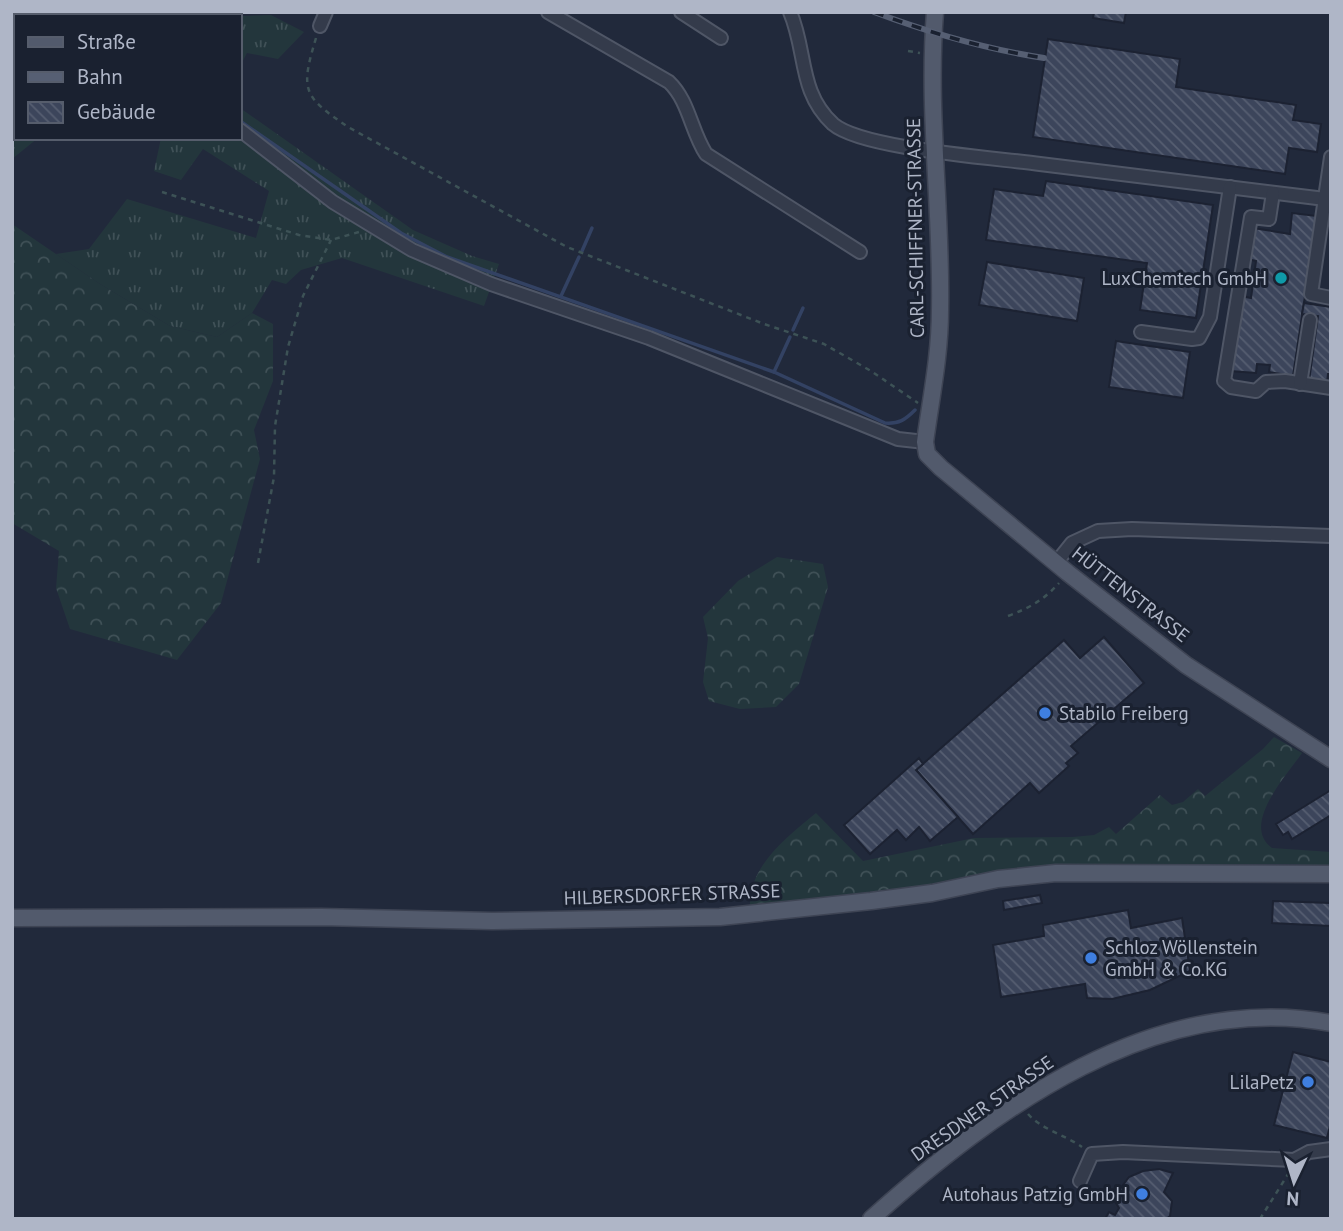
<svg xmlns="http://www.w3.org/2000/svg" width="1343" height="1231" viewBox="0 0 1343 1231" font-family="'PT Sans',sans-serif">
	<defs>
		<pattern id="grass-tufts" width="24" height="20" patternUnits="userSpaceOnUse" patternTransform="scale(1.75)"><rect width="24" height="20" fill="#23363c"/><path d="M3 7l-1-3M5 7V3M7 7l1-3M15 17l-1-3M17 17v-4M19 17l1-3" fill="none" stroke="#405157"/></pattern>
		<pattern id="forest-crowns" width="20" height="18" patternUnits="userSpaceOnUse" patternTransform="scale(1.75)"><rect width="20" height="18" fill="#23363c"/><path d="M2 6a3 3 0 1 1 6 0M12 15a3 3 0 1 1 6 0" fill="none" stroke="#405157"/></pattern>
		<pattern id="building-back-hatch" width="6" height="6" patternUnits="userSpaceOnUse" patternTransform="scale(1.75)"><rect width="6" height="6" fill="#3c455b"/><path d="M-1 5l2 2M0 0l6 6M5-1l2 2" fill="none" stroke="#565e71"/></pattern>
	</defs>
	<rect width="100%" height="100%" fill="#21293b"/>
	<g fill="url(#grass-tufts)">
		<polygon points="27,12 133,12 135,16 31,16"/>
		<polygon points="271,15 304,32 278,59 247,53 240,66 240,16"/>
		<polygon points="16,90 16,138 38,138 12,159 12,94"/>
		<polygon points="240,108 413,230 472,256 499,264 484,306 342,258 301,270 286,284 272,280 252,313 217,337 170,326 100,284 56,254 89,249 127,199 256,238 269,191 203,149 181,180 154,171 161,138 240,138"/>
	</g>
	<g fill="url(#forest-crowns)">
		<polygon points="12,224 100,284 170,326 217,337 252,313 273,324 273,381 254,430 260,459 221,603 177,660 70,629 56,588 59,551 12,523"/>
		<polygon points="777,557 823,564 828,587 799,684 776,707 740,709 709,701 703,682 708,638 703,617 738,581"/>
		<path d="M1274 737 1302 753C1287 775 1240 825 1272 848L1331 852V866L1290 864 1125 865 1016 869 880 893 750 908C748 866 787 837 816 813L863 861 974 838 1073 837 1094 835 1109 827 1116 834 1160 795 1172 805 1183 802 1198 789 1205 796 1263 749Z"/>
	</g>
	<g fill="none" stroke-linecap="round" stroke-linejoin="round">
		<g stroke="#334263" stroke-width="3.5">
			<path d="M240 121 401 233 447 257 774 372 885 423C899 424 905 420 915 410"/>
			<polyline points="582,251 592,228"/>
			<polyline points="561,296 579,257"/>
			<polyline points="793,330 803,308"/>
			<polyline points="774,372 790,337"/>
		</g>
	</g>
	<g fill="url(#building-back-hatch)" stroke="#1c2232" stroke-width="2">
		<polygon points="1094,12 1126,12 1124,23 1093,18"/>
		<polygon points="1048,39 1180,59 1176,87 1296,105 1293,120 1321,124 1317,152 1289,148 1285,174 1033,137"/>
		<polygon points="1046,181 1213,205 1196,318 1140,310 1147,263 986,240 994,189 1043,196"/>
		<polygon points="1292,213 1317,216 1293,376 1269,372 1270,365 1257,364 1256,373 1230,371 1241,296 1251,298 1256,261 1248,259 1253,228 1290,234"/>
		<polygon points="987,262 1084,278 1077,321 979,305"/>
		<polygon points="1304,303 1331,307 1331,374 1328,374 1327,383 1309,381 1318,316 1302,314"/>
		<polygon points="1116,341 1190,352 1183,398 1109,387"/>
		<polygon points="1104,637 1144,683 1071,746 1078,753 1066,763 1069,766 1039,793 1030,783 973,834 916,770 1064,640 1080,658"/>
		<polygon points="919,758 923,764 916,770 958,817 930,841 919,827 906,840 897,830 870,854 844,825"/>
		<polygon points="1331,790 1331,815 1292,839 1288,832 1283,835 1276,824"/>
		<polygon points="1040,895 1042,903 1004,910 1003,901"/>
		<polygon points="1273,901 1331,903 1331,926 1272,923"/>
		<polygon points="1128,910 1131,928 1182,918 1190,971 1150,990 1112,999 1087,998 1085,984 1001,997 993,945 1044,936 1043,925"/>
		<polygon points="1293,1052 1331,1062 1331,1122 1327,1138 1274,1125"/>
		<polygon points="1159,1169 1173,1173 1164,1192 1172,1201 1170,1216 1166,1219 1105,1219 1109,1212 1115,1215 1119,1208 1116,1203 1120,1189 1129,1177 1143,1171"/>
	</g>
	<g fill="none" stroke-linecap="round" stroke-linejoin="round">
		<defs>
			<g id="minor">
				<polyline points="72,12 76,16"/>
				<path d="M548 12 669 82C689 101 691 131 706 154L860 252"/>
				<polyline points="681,12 721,38"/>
				<path d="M790 12C807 51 798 92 833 124 862 149 997 158 1040 164 1135 175 1230 187 1325 199"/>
				<polyline points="320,26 326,12"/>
				<polyline points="240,130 333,202 412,250 491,284 649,338 898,439 925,442"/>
				<polyline points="1331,157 1311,294 1331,298"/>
				<polyline points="1273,193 1269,219 1251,217 1224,381 1231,387 1256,391 1266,382 1285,381 1331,388"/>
				<polyline points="1141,332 1192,339 1199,338 1210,317 1230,187"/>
				<polyline points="1300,384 1310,320"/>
				<polyline points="1056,563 1072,543 1098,531 1132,529 1331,536"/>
				<polyline points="1080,1181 1092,1154 1123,1152 1294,1160 1309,1152 1331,1149"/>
			</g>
			<g id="major">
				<path d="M935 12C927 111 942 211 940 310 940 355 931 398 925 442L927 454 941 468 1068 573 1186 665 1331 759"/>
				<polyline points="12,918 321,917 492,921 720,917 871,901 932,893 998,879 1056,873 1331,874"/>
				<path d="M871 1219C995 1108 1155 990 1331 1023"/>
			</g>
		</defs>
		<use href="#minor" stroke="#4f5666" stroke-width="16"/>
		<use href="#major" stroke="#3e4454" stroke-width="19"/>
		<g stroke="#3d5256" stroke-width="2.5" stroke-dasharray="5 5" stroke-linecap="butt">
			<path d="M316 38C300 91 303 96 348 127L567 247 764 324 824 344 871 371 918 403"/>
			<polyline points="908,51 920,53"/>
			<polyline points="162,192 299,235 331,240 359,232"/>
			<polyline points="258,563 274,477 275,426 288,347 303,296 331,240"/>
			<path d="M1008 616C1029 608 1044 600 1059 583"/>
			<path d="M1028 1114C1041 1129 1065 1135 1082 1147"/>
			<polyline points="1260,1219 1290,1171"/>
		</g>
		<use href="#minor" stroke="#343b4b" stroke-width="12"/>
		<use href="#major" stroke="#525a6c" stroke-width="16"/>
		<defs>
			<path id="rail" d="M874 12C930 33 985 49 1044 58"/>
		</defs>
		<use href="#rail" stroke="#565f73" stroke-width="6"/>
		<use href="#rail" stroke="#1a2130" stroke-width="3.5" stroke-dasharray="10" stroke-linecap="butt"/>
	</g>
	<circle fill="#0f9aa8" stroke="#1a2130" stroke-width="2.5" cx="1281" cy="278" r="7"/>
	<g fill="#3f7fe0" stroke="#1a2130" stroke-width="2.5">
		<circle cx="1045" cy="713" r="7"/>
		<circle cx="1091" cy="958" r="7"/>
		<circle cx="1308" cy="1082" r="7"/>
		<circle cx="1142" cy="1194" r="7"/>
	</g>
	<g text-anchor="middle" stroke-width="6" stroke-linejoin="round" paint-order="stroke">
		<g font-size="19" fill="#afb6c7" stroke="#1a2130">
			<text transform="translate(915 228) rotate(-91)" y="7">CARL-SCHIFFNER-STRASSE</text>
			<text transform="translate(1131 594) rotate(38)" y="7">HÜTTENSTRASSE</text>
			<text transform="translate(672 894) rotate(-2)" y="7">HILBERSDORFER STRASSE</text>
			<text transform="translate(982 1108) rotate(-35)" y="7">DRESDNER STRASSE</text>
		</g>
		<g font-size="19" fill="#afb6c7" stroke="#1a2130" text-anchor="end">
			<text x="1267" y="285">LuxChemtech GmbH</text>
			<text x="1059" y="720" text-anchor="start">Stabilo Freiberg</text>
			<text x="1105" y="954" text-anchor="start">Schloz Wöllenstein<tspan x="1105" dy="22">GmbH &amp; Co.KG</tspan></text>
			<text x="1294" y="1089">LilaPetz</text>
			<text x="1128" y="1201">Autohaus Patzig GmbH</text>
		</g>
	</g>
	<rect width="1343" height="1231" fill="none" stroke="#afb6c7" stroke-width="28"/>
	<rect x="14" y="14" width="228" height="126" fill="#1a2130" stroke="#565d6c" stroke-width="2"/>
	<rect x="28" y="37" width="35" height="10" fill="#525a6c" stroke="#565d6c" stroke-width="2"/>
	<text x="77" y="49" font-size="21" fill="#afb6c7">Straße</text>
	<rect x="28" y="72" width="35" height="10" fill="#565f73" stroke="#565d6c" stroke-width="2"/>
	<text x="77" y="84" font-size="21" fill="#afb6c7">Bahn</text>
	<rect x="28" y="102" width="35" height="21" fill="url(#building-back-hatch)" stroke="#565d6c" stroke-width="2"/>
	<text x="77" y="119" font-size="21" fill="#afb6c7">Gebäude</text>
	<g transform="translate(1294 1182) rotate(184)" stroke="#1a2130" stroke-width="5" paint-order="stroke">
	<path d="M0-5L12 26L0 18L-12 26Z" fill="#afb6c7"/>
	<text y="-10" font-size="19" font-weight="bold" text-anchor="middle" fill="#afb6c7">N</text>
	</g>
</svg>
